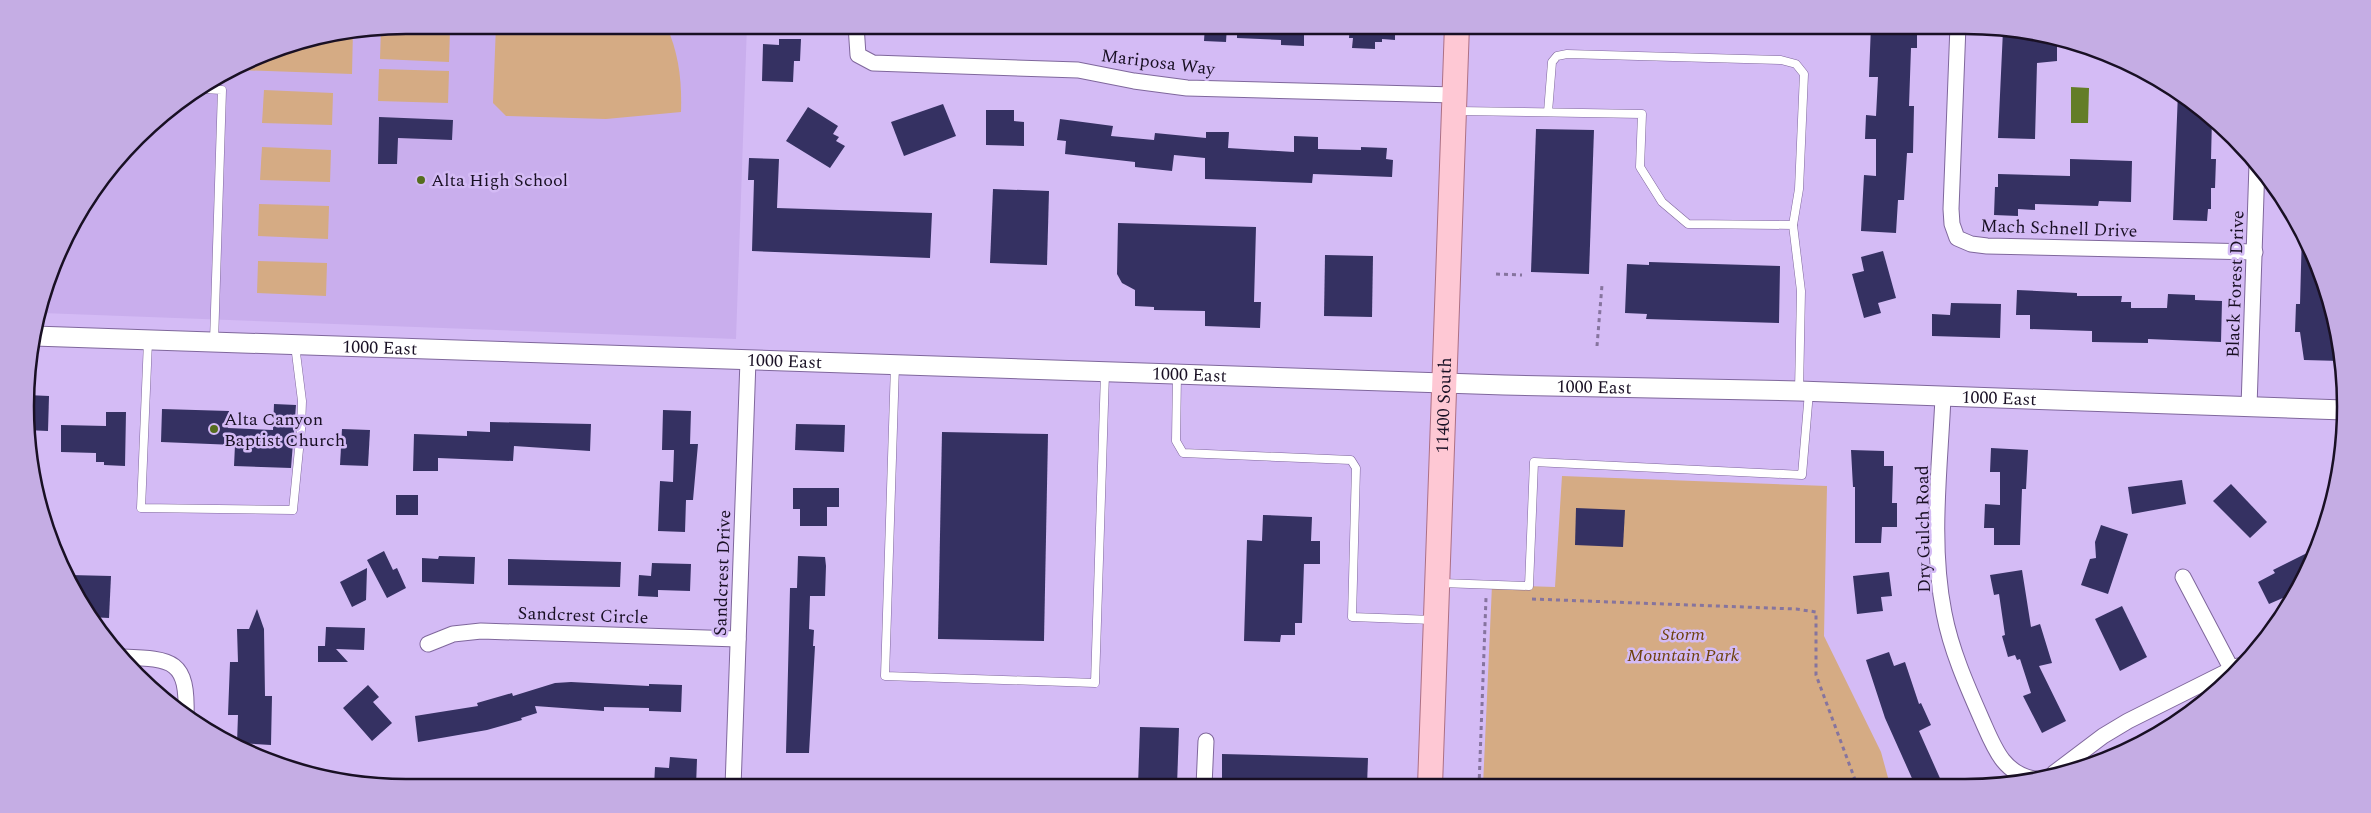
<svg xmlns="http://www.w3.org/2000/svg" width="2371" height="813" viewBox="0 0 2371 813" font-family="Spectral,serif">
	<rect width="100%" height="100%" fill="#d4bbf5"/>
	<polygon fill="#c9aeed" points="406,25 747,25 736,339 42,313 64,238 104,174 155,120 261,54 332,32"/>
	<g fill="#d5ab84">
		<path d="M496 25H666C679 53 682 82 681 112L606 119 506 116 493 103Z"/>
		<polygon points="381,28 450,29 449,62 380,59"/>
		<path d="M353 30 352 74 236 70C265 47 317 34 353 30Z"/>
		<polygon points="379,69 449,71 448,103 378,101"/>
		<polygon points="264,90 333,93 332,125 262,123"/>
		<polygon points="262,147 331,150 330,182 260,180"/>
		<polygon points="259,204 329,206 328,239 258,236"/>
		<polygon points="258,261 327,263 326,296 257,293"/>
		<polygon points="1562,476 1827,486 1824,636 1881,752 1890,785 1483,786 1492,585 1555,587"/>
	</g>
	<polygon fill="#637d27" points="2071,87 2089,88 2088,123 2071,123"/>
	<g fill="#353162">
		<polygon points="1205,25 1227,25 1226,42 1204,41"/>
		<polygon points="1237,25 1304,25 1304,46 1281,45 1281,40 1237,38"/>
		<polygon points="1350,25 1395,25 1395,40 1382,39 1382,42 1375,42 1375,49 1352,48 1353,38 1349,38"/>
		<polygon points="1871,25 1917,25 1917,48 1911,48 1909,106 1914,106 1913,153 1907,153 1904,200 1898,200 1896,233 1861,231 1864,175 1876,176 1876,139 1865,139 1866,115 1876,116 1878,77 1869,77"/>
		<polygon points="2003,30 2057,37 2057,61 2037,63 2035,139 1998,138"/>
		<polygon points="779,39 801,39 800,61 794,61 793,82 762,81 763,44 779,45"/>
		<polygon points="2178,92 2197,104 2212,118 2211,159 2216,159 2215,188 2211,188 2211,209 2208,209 2207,221 2173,220"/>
		<polygon points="943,104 956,136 904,156 891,122"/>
		<polygon points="808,107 838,126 833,134 839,137 836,141 845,146 830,168 786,141"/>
		<polygon points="986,110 1014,110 1014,121 1024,122 1024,146 986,145"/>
		<polygon points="379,117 453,120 452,140 398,138 397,164 378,164"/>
		<polygon points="1060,119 1113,126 1111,136 1154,140 1155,133 1206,138 1206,132 1229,132 1228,148 1294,152 1294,136 1318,137 1318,149 1361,150 1361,147 1387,148 1386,159 1393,160 1392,177 1313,174 1312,183 1205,179 1205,158 1174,155 1172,171 1135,167 1135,162 1065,154 1066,141 1057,140"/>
		<polygon points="1536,129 1594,130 1589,274 1531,272"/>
		<polygon points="749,158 779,159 777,208 932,213 930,258 752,251 754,180 748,180"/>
		<polygon points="2070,159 2132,161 2131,202 2099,201 2098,206 2035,204 2035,210 2018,209 2018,216 1994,215 1995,187 1998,187 1998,174 2070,176"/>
		<polygon points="993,189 1049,191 1047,265 990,263"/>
		<polygon points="1118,223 1256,227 1254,302 1261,302 1260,328 1205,326 1205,311 1154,310 1154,307 1135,306 1135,290 1122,283 1117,274"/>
		<polygon points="2302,231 2326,284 2341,350 2341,361 2304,360 2300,332 2295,332 2296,304 2300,304"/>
		<polygon points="1883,251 1896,298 1878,303 1881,313 1864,318 1852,274 1864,271 1861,257"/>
		<polygon points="1325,255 1373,256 1372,317 1324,316"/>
		<polygon points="1649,262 1780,266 1779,323 1646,319 1647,314 1625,313 1627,264 1649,265"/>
		<polygon points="2017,290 2077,293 2077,296 2122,296 2121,302 2131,302 2131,308 2167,308 2168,294 2195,295 2195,300 2222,301 2221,342 2148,339 2148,343 2092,342 2092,331 2030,329 2030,315 2016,315"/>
		<polygon points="1951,303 2001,304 2000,338 1932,336 1932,314 1950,315"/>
		<polygon points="27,395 49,396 48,431 26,430"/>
		<polygon points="274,404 296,405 291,468 234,466 235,445 161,442 162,409 229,411 228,428 273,430"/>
		<polygon points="663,410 691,411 690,444 698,444 693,500 686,500 685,532 658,531 660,481 673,482 674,450 662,450"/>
		<polygon points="106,412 126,412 125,466 104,465 104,462 96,462 96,453 61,452 61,425 106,426"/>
		<polygon points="490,422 591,424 590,451 514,446 513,461 438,458 438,471 413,471 414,434 467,436 467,431 490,432"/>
		<polygon points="796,424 845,425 844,452 795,450"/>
		<polygon points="342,429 370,430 368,466 340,465"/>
		<polygon points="942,432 1048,434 1044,641 938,639"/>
		<polygon points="1991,448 2028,450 2026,489 2022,489 2020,545 1994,545 1994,528 1984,528 1985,504 2000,505 2000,472 1990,472"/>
		<polygon points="1851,450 1884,451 1884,466 1893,466 1892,503 1897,503 1897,527 1882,527 1881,543 1855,543 1855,487 1853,487"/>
		<polygon points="2182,480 2186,504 2132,514 2128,487"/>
		<polygon points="2231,484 2267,522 2250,538 2213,501"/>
		<polygon points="793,488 839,488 839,507 827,507 827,526 800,526 800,509 793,509"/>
		<rect x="396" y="495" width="22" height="20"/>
		<polygon points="1576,508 1625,510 1623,547 1575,545"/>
		<polygon points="1263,515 1312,517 1311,541 1320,541 1320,564 1304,564 1302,623 1295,623 1295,635 1281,635 1280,642 1244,641 1247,540 1262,541"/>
		<polygon points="2101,525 2128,534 2108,594 2081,585 2090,559 2096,558 2095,542"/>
		<polygon points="2315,549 2297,592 2269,604 2258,582 2275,573 2273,570"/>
		<polygon points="384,551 393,570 397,568 406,588 387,598 367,560"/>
		<polygon points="439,556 475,557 474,584 422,582 422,558 438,559"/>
		<polygon points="798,556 825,557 826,566 825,596 810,596 809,629 814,630 813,646 815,646 809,753 786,753 790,588 797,588"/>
		<polygon points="508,559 621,562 620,587 508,585"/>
		<polygon points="652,563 691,564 690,591 658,590 658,597 638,596 639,575 651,576"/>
		<polygon points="367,568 366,600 352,607 340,582"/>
		<polygon points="2022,570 2031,627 2040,624 2052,663 2039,666 2066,721 2042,733 2023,696 2031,693 2020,659 2017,660 2015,655 2008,657 2002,636 2005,635 1999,594 1994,595 1990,575"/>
		<polygon points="1889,572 1892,596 1881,597 1883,611 1857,614 1853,576"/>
		<polygon points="70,575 111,576 109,618 89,617"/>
		<polygon points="2122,606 2147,657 2120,671 2095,619"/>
		<polygon points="257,609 264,629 265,696 272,696 271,745 237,743 238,715 228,715 230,662 238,662 237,629 249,629"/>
		<polygon points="326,627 365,628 364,650 336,649 348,662 318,662 318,646 325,646"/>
		<polygon points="1889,652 1894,666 1905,662 1919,704 1921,703 1931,725 1919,731 1943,785 1915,785 1885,718 1866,660"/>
		<polygon points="571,682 649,686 649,684 682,685 681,712 649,711 649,708 604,707 604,711 535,706 537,713 521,718 522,720 487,730 418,742 415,716 478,706 477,703 512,693 513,696 555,683"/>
		<polygon points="368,685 379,697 373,702 392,723 372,741 343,708"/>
		<polygon points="1140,727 1179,728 1177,786 1138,786"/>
		<polygon points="1222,754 1368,758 1367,786 1222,786"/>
		<polygon points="670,757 697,759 696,787 654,787 655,767 669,768"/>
	</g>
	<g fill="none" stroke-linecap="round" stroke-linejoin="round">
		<defs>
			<g id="service">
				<polyline points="204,89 222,90 214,342"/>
				<polyline points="1458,111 1642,114 1640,167 1662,202 1688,224 1793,225 1801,291 1799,391"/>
				<polyline points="1548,112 1552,62 1557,56 1567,54 1781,60 1796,64 1804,74 1799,189 1793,225"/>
				<polyline points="148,341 141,508 293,510 301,429 302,401 295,345"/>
				<polyline points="895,365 885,676 1095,683 1105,373"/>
				<polyline points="1177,374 1176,441 1183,453 1351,460 1356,468 1352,617 1433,620"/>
				<polyline points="1441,583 1529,586 1534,462 1802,475 1809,392"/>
			</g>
			<g id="minor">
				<polyline points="856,25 858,55 873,63 1078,70 1134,81 1187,88 1455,95"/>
				<polyline points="1958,25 1951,209 1952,224 1957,238 1971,244 1987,246 2255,252"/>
				<path d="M1943 397C1940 467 1930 543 1944 613 1951 650 1967 686 1982 720 1994 747 2003 774 2035 779"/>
				<polyline points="2249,407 2257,164"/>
				<polyline points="2183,577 2232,670"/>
				<polyline points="428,644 453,634 481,631 738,639"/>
				<path d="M121 657C173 659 188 659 186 717"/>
				<polyline points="2054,773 2103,736 2128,721 2238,666"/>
				<polyline points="1204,786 1206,741"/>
				<polyline points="733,787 748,360"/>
			</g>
			<g id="tertiary">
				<path id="s1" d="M34 336 1504 385 1799 391 2344 410"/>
			</g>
			<g id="primary">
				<path id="s2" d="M1430 786 1457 25"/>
			</g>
		</defs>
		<use href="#service" stroke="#7f679c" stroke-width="9"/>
		<use href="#minor" stroke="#7f679c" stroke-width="17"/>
		<use href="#tertiary" stroke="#7f679c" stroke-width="21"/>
		<use href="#primary" stroke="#ad7084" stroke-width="26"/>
		<g stroke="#86749e" stroke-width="3" stroke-dasharray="4 4" stroke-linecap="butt">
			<polyline points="1496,274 1522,275"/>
			<polyline points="1597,346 1602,285"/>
			<polyline points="1532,599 1796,609 1816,612 1816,675 1857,785"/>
			<polyline points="1479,786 1486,598"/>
		</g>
		<use href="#service" stroke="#fff" stroke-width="8"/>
		<use href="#minor" stroke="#fff" stroke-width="15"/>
		<use href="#tertiary" stroke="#fff" stroke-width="19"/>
		<use href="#primary" stroke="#fec8d4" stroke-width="24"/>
	</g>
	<g fill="#556d1d" stroke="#d4bbf5" stroke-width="2">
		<circle cx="421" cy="180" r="5"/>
		<circle cx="214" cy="429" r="5"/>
	</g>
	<g text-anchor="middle" stroke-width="5" stroke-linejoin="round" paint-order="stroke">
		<g font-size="18" fill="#191024" stroke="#d4bbf5">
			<text transform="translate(1158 62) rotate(7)" y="6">Mariposa Way</text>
			<text transform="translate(2059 228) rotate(2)" y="6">Mach Schnell Drive</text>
			<text transform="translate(2235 284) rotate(-88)" y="6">Black Forest Drive</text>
			<text dy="6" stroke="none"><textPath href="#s1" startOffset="346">1000 East</textPath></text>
			<text dy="6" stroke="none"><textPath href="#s1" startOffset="751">1000 East</textPath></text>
			<text dy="6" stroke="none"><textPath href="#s1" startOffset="1156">1000 East</textPath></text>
			<text dy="6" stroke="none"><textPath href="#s1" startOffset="1561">1000 East</textPath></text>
			<text dy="6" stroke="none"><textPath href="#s1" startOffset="1966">1000 East</textPath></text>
			<text dy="6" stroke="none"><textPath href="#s2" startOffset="381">11400 South</textPath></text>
			<text transform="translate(1923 529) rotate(-91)" y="6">Dry Gulch Road</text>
			<text transform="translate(722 573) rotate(-88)" y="6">Sandcrest Drive</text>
			<text transform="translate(583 615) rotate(2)" y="6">Sandcrest Circle</text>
		</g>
		<g font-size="18" fill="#191024" stroke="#d4bbf5" text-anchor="start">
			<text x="431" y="186">Alta High School</text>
			<text x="224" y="425">Alta Canyon<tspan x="224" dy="21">Baptist Church</tspan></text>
		</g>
		<g font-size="18" font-style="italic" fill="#6d410c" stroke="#d4bbf5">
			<text x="1683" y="640">Storm<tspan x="1683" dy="21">Mountain Park</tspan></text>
		</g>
	</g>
	<path d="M0 0H2371V813H0ZM406 34H1965A372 372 0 0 1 2337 406V407A372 372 0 0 1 1965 779H406A372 372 0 0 1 34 407V406A372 372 0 0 1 406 34Z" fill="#c5ade4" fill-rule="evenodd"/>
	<path fill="none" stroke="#191024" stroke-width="2.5" d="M406 34H1965A372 372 0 0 1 2337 406V407A372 372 0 0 1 1965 779H406A372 372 0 0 1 34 407V406A372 372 0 0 1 406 34Z"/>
</svg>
